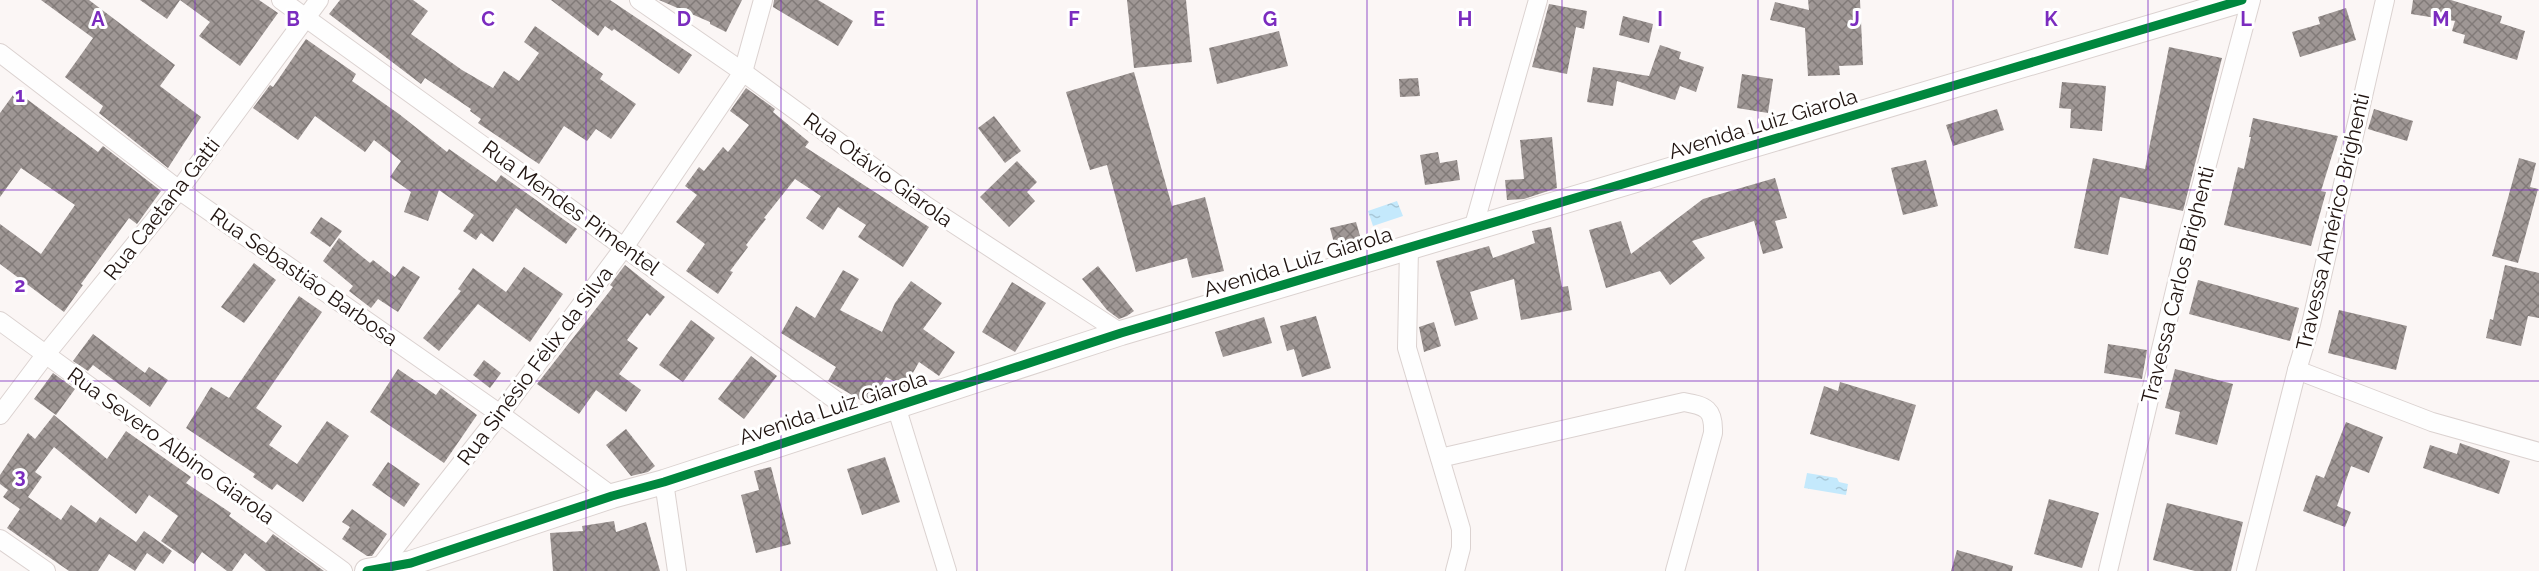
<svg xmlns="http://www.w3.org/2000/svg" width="2539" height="571" viewBox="0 0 2539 571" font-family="Raleway,sans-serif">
	<defs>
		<pattern id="water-ripples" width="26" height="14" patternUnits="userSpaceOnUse" patternTransform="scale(1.5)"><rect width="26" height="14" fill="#c4e9fc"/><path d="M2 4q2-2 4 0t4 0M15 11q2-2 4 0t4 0" fill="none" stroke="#a8c7d7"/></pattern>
		<pattern id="building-cross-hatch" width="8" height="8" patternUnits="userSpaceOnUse" patternTransform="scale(1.5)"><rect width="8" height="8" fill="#9f9795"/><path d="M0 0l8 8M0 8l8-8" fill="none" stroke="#817a78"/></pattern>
	</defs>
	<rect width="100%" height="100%" fill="#fbf6f5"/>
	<g fill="url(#water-ripples)">
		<polygon points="1397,201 1403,216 1373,226 1368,211"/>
		<polygon points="1807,473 1837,478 1839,482 1848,484 1846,495 1804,488"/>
	</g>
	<g fill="url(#building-cross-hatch)">
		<polygon points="41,0 89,0 175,65 160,86 201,117 168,168 99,113 103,106 65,77 93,38"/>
		<polygon points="140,0 259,0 278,13 240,66 199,36 210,22 180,0 167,19"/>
		<polygon points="340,0 413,0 428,11 411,34 462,70 493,88 504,71 519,81 539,53 524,42 535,26 603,74 600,79 636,104 611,139 596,129 587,141 564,126 539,164 478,123 481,119 470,111 471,109 425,78 421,84 329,14"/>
		<polygon points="551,0 610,0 692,55 679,74 614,29 612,31 605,26 598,36"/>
		<polygon points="659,0 742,0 726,32 710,24 710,22"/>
		<polygon points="774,0 818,0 853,21 838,46 773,7"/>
		<polygon points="1127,0 1186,0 1192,62 1134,68"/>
		<polygon points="1808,0 1860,0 1863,65 1839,66 1840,75 1808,76 1805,28 1770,20 1775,2 1809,10"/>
		<polygon points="2413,0 2451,0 2502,16 2500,23 2525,31 2517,60 2463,43 2465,35 2452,31 2455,21 2411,14"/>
		<polygon points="1549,4 1587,11 1584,29 1576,27 1567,74 1532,67"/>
		<polygon points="2346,8 2356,40 2300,57 2292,32 2320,24 2318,17"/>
		<polygon points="1623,16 1653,24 1649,43 1619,35"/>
		<polygon points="1279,31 1288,66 1217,84 1209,48"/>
		<polygon points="306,39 356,74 352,81 399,114 447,152 449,149 496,182 501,175 577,229 566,244 516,208 493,242 481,233 476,240 463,231 474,215 439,190 428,221 404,212 411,192 390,177 401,161 374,140 365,152 315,116 298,140 253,108 270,85 273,87"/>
		<polygon points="1660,45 1681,52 1679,59 1704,67 1696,92 1680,86 1675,100 1617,81 1613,106 1587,102 1593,67 1649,76"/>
		<polygon points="2169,47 2222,58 2183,211 2120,197 2108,255 2074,248 2093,158 2145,169"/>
		<polygon points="1134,72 1172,206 1205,197 1224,271 1192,278 1187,258 1136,272 1107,165 1090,170 1066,92"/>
		<polygon points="1742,74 1773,79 1768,113 1737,108"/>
		<polygon points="1418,78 1420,96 1400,97 1399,79"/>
		<polygon points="2062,82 2106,86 2102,131 2070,128 2071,109 2059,108"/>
		<polygon points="746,88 775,109 773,112 809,142 805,147 929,227 903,267 858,237 866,225 838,207 823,230 806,218 821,196 795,179 764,218 766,219 746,245 748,247 730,271 733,272 718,294 686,271 705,244 676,222 697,195 685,186 699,167 704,171 723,147 728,152 749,125 730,111"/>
		<polygon points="16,91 98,152 103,146 161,191 137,224 129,218 81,284 83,285 64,312 0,264 0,224 41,254 75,205 21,168 0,197 0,113"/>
		<polygon points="1997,109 2004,130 1953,146 1946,125"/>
		<polygon points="2374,109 2413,121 2407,141 2368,129"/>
		<polygon points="994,116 1021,151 1005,163 978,128"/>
		<polygon points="2253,118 2338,136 2321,191 2326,192 2311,246 2224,225 2238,167 2244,169 2251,137 2249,137"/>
		<polygon points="1552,137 1557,188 1524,199 1507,200 1505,180 1524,179 1520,140"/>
		<polygon points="1438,152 1440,163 1457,160 1460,180 1425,185 1420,155"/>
		<polygon points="2519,158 2536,163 2530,187 2538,189 2518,263 2492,256"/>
		<polygon points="1926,160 1938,206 1903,215 1891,168"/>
		<polygon points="1017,161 1037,182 1027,192 1035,201 1009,227 980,197"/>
		<polygon points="1775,178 1787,218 1775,221 1783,248 1763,254 1754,221 1692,241 1705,258 1670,285 1660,271 1606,288 1589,230 1621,221 1631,254 1703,199"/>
		<polygon points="321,217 342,231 330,247 310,233"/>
		<polygon points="1356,222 1363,246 1337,254 1330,228"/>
		<polygon points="1551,227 1562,287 1568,286 1572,310 1521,320 1514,279 1470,292 1478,319 1455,326 1436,261 1489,246 1493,258 1535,243 1532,231"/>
		<polygon points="339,238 370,263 373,260 395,277 403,266 420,277 398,312 378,299 371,308 349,291 353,286 323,261"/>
		<polygon points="254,263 276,280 244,323 221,307"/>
		<polygon points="625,265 665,297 650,316 647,313 627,340 638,348 619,374 641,390 626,412 596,390 579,414 537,384 613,287 610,285"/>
		<polygon points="2505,265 2539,273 2539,318 2528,316 2521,346 2486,338 2490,319 2493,320"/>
		<polygon points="1098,266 1134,311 1127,316 1119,319 1107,310 1082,279"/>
		<polygon points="524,267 563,294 530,342 478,304 439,351 423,338 461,291 458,289 473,268 506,292"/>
		<polygon points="843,270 859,279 840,310 882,332 895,303 911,281 942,303 923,329 955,352 939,376 919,362 905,387 886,377 875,398 864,402 828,381 836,367 781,333 796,306 815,318"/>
		<polygon points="2198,280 2299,308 2290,341 2189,314"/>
		<polygon points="1012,282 1046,303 1015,352 982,332"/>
		<polygon points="299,296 322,312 256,408 282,426 269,445 297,464 327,421 349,436 303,502 277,484 272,490 253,477 255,474 186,428 211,387 229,398"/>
		<polygon points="2339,310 2407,326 2396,370 2328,353"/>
		<polygon points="1316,316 1331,368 1302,377 1294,349 1287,351 1280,326"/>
		<polygon points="1264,317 1272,343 1223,357 1215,332"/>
		<polygon points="691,320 715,338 683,382 659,365"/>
		<polygon points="1434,322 1441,346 1424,352 1419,327"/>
		<polygon points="93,334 145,373 149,367 168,380 150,407 93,365 88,371 73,361"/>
		<polygon points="2108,344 2147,350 2142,379 2104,373"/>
		<polygon points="751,356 777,376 744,419 718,399"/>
		<polygon points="484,360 501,373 490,388 473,375"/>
		<polygon points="398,369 436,395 441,388 477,415 444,463 370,412"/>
		<polygon points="2175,369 2233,384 2217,445 2175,434 2180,412 2165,408"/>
		<polygon points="53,373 75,389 56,415 34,399"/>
		<polygon points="1840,382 1916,405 1899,461 1810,434 1824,386 1838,391"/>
		<polygon points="54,415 107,459 126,431 191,477 186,483 231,513 229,516 266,543 273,534 324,571 266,571 245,553 232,571 227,571 202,552 194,564 161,541 178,516 149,495 136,514 54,447 35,472 42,477 28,497 61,520 71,505 96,523 100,517 136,542 144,531 172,551 163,564 147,553 135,571 109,554 98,571 69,571 7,528 20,509 3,497 8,490 0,484 0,475 28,433 35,439"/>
		<polygon points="2346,422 2383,437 2369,473 2351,466 2337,506 2351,512 2345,527 2303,511 2316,475 2324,478"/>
		<polygon points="626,429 655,466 648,472 631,476 606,445"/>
		<polygon points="2460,443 2510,461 2499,494 2423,468 2430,445 2457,454"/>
		<polygon points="885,457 900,502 862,515 847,469"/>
		<polygon points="388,462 420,484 404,507 372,485"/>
		<polygon points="771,467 791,544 756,553 741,495 759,490 754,471"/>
		<polygon points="2049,499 2099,513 2082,568 2034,554"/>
		<polygon points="2167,503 2243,522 2231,571 2195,571 2153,560"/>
		<polygon points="352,509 387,534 372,556 367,556 342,539 350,527 342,522"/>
		<polygon points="614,521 616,532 646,522 660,571 553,571 550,533 583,531 582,526"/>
		<polygon points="1957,550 2013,566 2012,571 1951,571"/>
	</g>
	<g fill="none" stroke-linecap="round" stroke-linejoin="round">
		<defs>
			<g id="street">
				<polyline points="281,0 859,417"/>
				<polyline points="639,0 743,72 925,205 1121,333"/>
				<polyline points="2385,0 2311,324 2297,370 2432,422 2539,452"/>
				<polyline points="0,53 179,190 500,414 612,496"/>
				<polyline points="1473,229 1538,0"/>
				<polyline points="1409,248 1407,348 1461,529 1461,548 1455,571"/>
				<polyline points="0,321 343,571"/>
				<polyline points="896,406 947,571"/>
				<polyline points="0,415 46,354 179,190 319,0"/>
				<path d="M1440 458 1684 402C1706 406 1714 409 1713 433L1675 571"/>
				<polyline points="664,482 677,571"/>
				<polyline points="0,539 46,571"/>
				<polyline points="379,568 500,414 625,246 743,72 763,0"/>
				<polyline points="2108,571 2189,232 2251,0"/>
				<polyline points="2246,571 2297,370"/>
			</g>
			<polyline id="secondary" points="367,571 411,563 612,496 664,482 1121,333 2242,0"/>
		</defs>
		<use href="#street" stroke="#dbd2d0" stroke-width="20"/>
		<use href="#secondary" stroke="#dbd2d0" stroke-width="26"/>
		<use href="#street" stroke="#fefefe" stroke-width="18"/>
		<use href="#secondary" stroke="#fefefe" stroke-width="24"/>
		<defs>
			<polyline id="cycleway" points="367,571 411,563 612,496 664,482 1121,333 2242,0"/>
		</defs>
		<use href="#cycleway" stroke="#fff" stroke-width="13"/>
		<use href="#cycleway" stroke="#00873e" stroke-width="9"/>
	</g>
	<path fill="none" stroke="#7b2cbf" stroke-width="1.5" stroke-opacity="0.55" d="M195 0V571M391 0V571M586 0V571M781 0V571M977 0V571M1172 0V571M1367 0V571M1562 0V571M1758 0V571M1953 0V571M2148 0V571M2344 0V571M0 190H2539M0 381H2539"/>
	<g text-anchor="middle" stroke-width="6" stroke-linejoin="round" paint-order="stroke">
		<g font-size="21" fill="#201410" stroke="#fff">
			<text transform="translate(1763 124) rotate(-17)" y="7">Avenida Luiz Giarola</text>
			<text transform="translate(878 170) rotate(36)" y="7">Rua Otávio Giarola</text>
			<text transform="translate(571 208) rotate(36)" y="7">Rua Mendes Pimentel</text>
			<text transform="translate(162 209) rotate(-52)" y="7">Rua Caetana Gatti</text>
			<text transform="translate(2333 222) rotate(-77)" y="7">Travessa Américo Brighenti</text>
			<text transform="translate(1298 262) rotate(-17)" y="7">Avenida Luiz Giarola</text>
			<text transform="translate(304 277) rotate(35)" y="7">Rua Sebastião Barbosa</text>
			<text transform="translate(2178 285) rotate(-76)" y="7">Travessa Carlos Brighenti</text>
			<text transform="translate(535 366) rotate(-53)" y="7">Rua Sinésio Félix da Silva</text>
			<text transform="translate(833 408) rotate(-18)" y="7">Avenida Luiz Giarola</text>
			<text transform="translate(171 446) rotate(36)" y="7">Rua Severo Albino Giarola</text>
		</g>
	</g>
	<g font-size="20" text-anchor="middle" font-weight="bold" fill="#7b2cbf" stroke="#fff" stroke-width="6" stroke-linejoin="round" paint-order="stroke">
		<text x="98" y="26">A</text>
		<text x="293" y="26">B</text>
		<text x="488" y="26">C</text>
		<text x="684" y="26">D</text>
		<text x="879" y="26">E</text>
		<text x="1074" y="26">F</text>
		<text x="1270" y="26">G</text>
		<text x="1465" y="26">H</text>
		<text x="1660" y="26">I</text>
		<text x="1855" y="26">J</text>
		<text x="2051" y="26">K</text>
		<text x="2246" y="26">L</text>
		<text x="2441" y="26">M</text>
		<text x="20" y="102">1</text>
		<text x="20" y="292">2</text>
		<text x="20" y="483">3</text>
	</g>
</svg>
